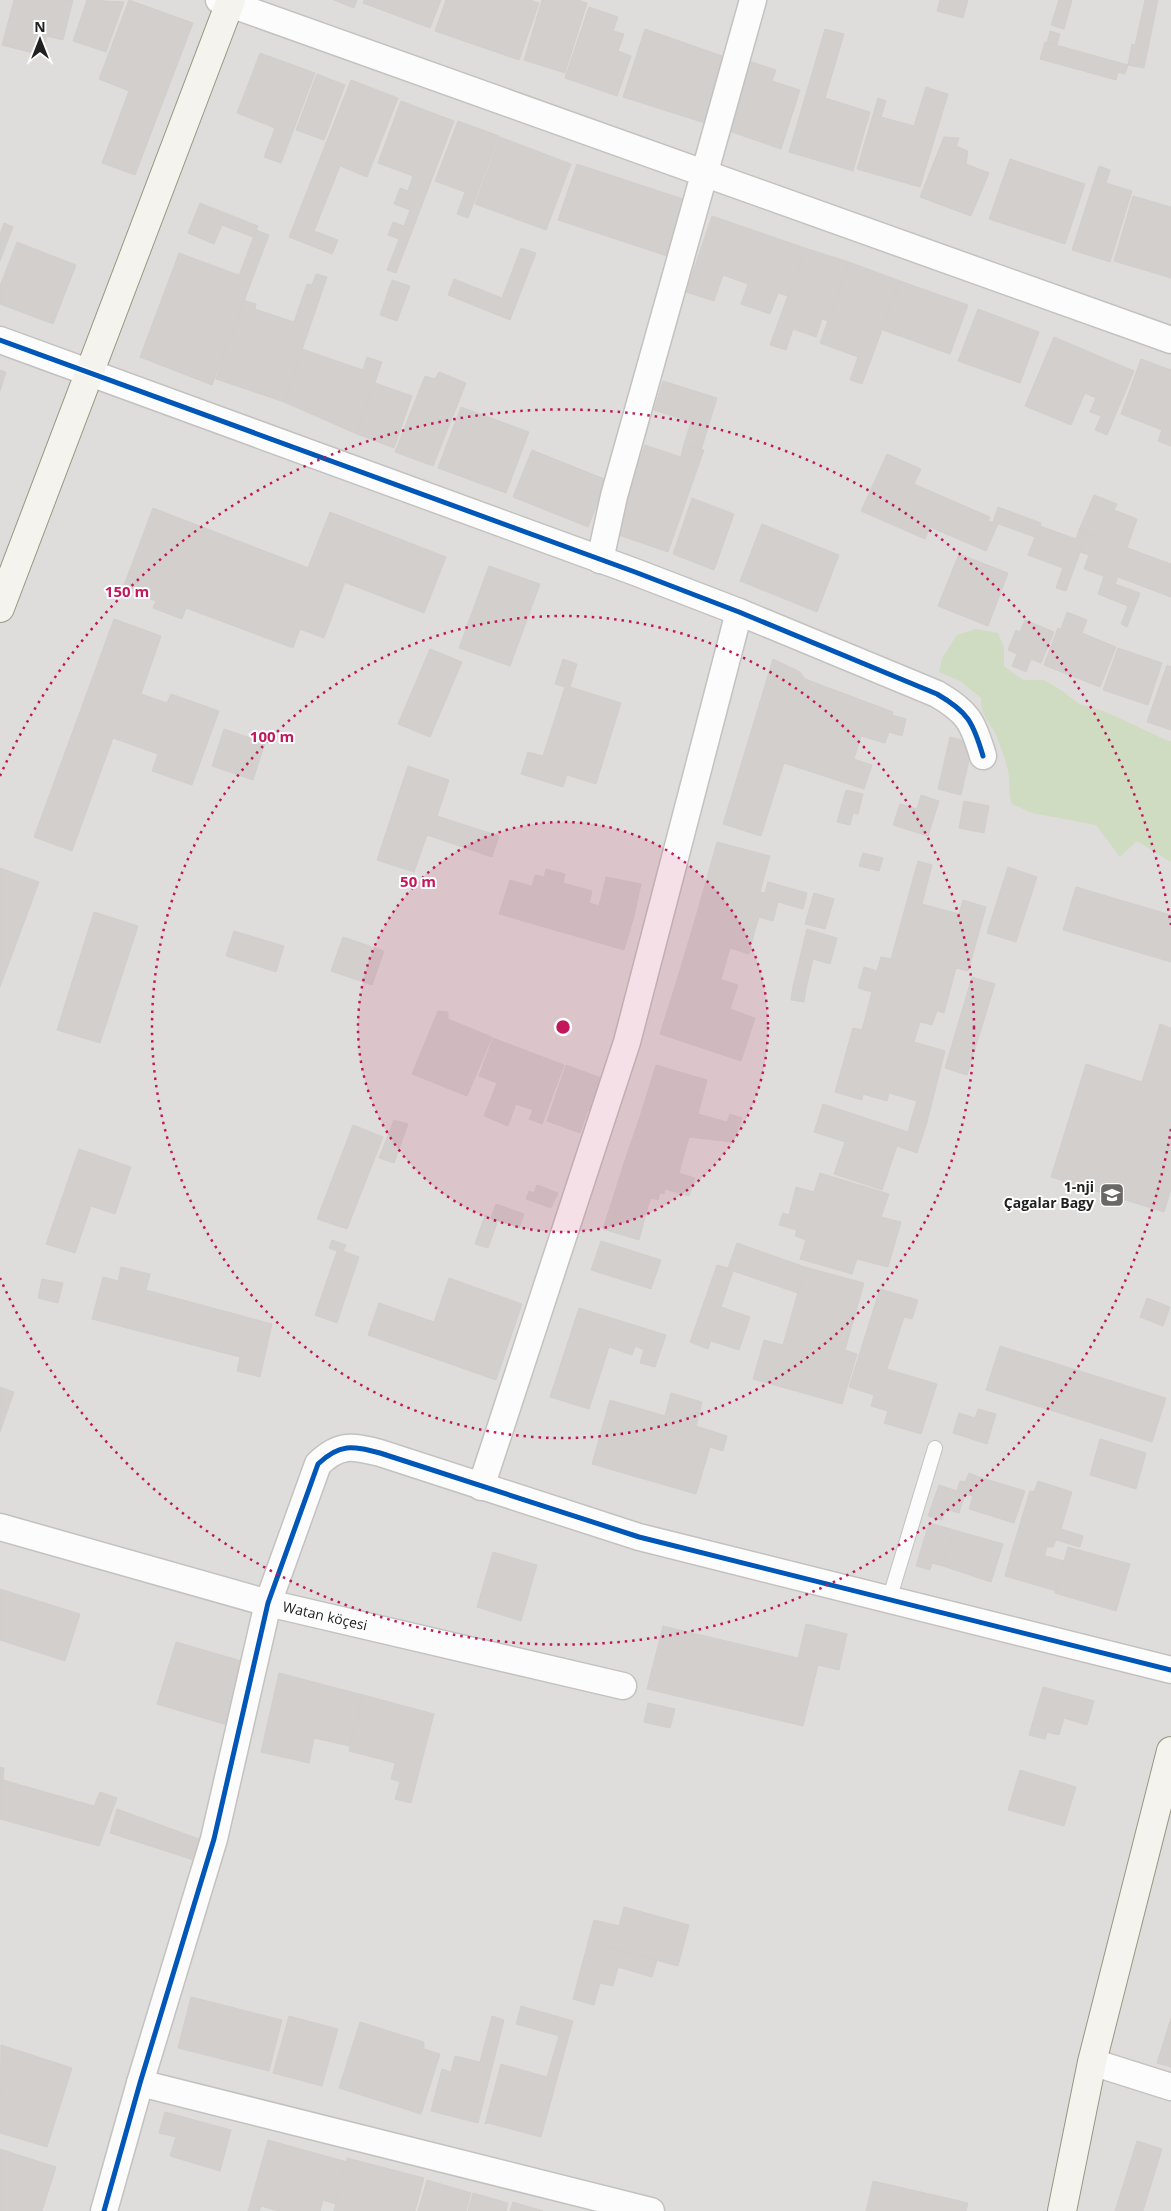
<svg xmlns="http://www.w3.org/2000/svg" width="1171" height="2211" viewBox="0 0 1171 2211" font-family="'Open Sans',sans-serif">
	<rect width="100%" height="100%" fill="#efedea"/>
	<rect fill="#dedddb" x="0" y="0" width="1171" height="2211"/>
	<path fill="#cfdcc1" d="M976 629 998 633 1004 647V666L1023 680H1044L1061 690 1079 704 1106 712 1168 741H1171V862L1137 841 1120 857 1096 825 1032 813 1012 804C1008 794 1010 788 1009 778 1008 765 1002 752 998 740 992 722 981 720 981 698L960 681 939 672 942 658 957 635Z"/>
	<g fill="#d2cfcd" stroke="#d2cecb">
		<polygon points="14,0 73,0 63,40 47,36 41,55 2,45"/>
		<polygon points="87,0 124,2 106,52 73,41"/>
		<polygon points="129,0 193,23 135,175 102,163 129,91 99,79"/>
		<polygon points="334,0 357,0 354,8"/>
		<polygon points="364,0 441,0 430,28 363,3"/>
		<polygon points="446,0 530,0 539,3 519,60 435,31"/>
		<polygon points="542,0 578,0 587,3 565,73 524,60"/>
		<polygon points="940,0 968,0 963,18 937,11"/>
		<polygon points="1059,0 1072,0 1064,29 1051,25"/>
		<polygon points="1145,0 1158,0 1144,68 1128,65 1132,44 1135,45"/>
		<polygon points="589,7 618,17 613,31 624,34 618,51 631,56 617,96 565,78"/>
		<polygon points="645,29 725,57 705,123 623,97"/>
		<polygon points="825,29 844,34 825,98 870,112 853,171 789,152"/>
		<polygon points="1050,31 1060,34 1057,45 1047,43"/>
		<polygon points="1045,42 1128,65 1125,74 1118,72 1116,80 1040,59"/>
		<polygon points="260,53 315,73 281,163 264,157 275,128 237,113"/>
		<polygon points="749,61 776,70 772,81 800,90 781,149 726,130"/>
		<polygon points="317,74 345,85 324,140 296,130"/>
		<polygon points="351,80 398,98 367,177 340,166 314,231 338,240 332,254 289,237"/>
		<polygon points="926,87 948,94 920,187 857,169 878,98 886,101 881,117 914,126"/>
		<polygon points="401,101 454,121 396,273 387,270 399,239 388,235 393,222 404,226 410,210 394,204 400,188 408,191 413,176 378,163"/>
		<polygon points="458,121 499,136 468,218 457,214 465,192 435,181"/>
		<polygon points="500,137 571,164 546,230 475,204"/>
		<polygon points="944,137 959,138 956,146 968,151 966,164 989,173 971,216 920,197"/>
		<polygon points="1010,159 1085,184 1065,244 989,219"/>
		<polygon points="577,164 689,201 670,257 558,220"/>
		<polygon points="1099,166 1110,170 1106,183 1132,191 1110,262 1072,250"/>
		<polygon points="1133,196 1171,207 1171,278 1114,261"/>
		<polygon points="200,203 258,226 253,237 222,225 214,244 188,233"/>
		<polygon points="712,216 805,248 788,296 778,293 770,314 741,304 748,284 723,275 714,301 686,292"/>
		<polygon points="4,223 13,227 0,261 0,234"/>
		<polygon points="256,230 269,235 252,280 239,276"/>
		<polygon points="17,242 76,265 53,324 0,304 0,286"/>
		<polygon points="521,248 536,253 510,320 448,295 454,279 502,298"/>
		<polygon points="805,248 849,262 828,321 822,319 816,337 793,329 786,350 770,345"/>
		<polygon points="179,253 252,280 212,385 140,357"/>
		<polygon points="849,262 900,281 862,384 850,380 858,357 820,343"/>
		<polygon points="316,274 327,277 284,402 216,379 243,300 256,304 255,309 294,322 307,284 312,285"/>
		<polygon points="392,280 410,286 397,321 380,315"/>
		<polygon points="900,281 968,305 950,354 883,330"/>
		<polygon points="978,309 1039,332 1020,383 958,361"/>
		<polygon points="1054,337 1134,371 1107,435 1095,430 1101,416 1090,412 1096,398 1085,393 1071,425 1025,406"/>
		<polygon points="302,349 363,370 367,357 382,362 357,434 284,402"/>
		<polygon points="1141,359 1171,370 1171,446 1158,441 1162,430 1121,414"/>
		<polygon points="0,370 6,372 0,391"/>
		<polygon points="439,372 466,383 433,466 395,452 425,376 435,379"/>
		<polygon points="663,381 717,398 701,450 684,444 691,422 654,410"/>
		<polygon points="375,383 412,396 394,448 357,434"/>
		<polygon points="461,407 529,432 506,493 438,468"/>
		<polygon points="684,444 704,450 668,552 613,533 645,445 681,457"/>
		<polygon points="532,450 607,480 588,527 513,497"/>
		<polygon points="887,454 921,469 914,484 990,517 988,521 998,524 986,551 930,527 925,539 861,511"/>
		<polygon points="1094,495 1117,504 1114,510 1137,519 1127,548 1079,530"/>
		<polygon points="692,498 734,514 714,570 673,554"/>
		<polygon points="998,507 1041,523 1040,526 1076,539 1079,530 1087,533 1066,591 1056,588 1063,568 1028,555 1035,537 993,522"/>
		<polygon points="153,508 345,582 324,638 300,629 293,648 186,608 182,619 153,608 156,601 123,588"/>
		<polygon points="330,512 446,557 424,613 308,568"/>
		<polygon points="762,524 839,555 817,612 740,581"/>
		<polygon points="1087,533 1171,564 1171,597 1118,577 1115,584 1140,593 1127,627 1121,624 1128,606 1098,594 1104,576 1084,569 1089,555 1080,552"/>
		<polygon points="959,554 1008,573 988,626 938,606"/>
		<polygon points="489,566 540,584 510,666 459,648"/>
		<polygon points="1067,612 1087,620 1082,633 1116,647 1100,687 1044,665 1058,628 1061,629"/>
		<polygon points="114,619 161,636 141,694 167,703 171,694 219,711 192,785 152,771 158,754 113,738 72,851 34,837"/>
		<polygon points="1025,620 1054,632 1041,663 1031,659 1026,672 1012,666 1017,654 1008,650 1016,630 1020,632"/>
		<polygon points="1118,648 1162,663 1148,705 1103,690"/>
		<polygon points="430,649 462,662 430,737 398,724"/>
		<polygon points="563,659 577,664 570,687 621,703 596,784 567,775 563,787 521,774 528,752 543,756 565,687 555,684"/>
		<polygon points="773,659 800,672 805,679 893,712 892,715 906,719 902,736 889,732 885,743 861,736 854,759 872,765 864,789 784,763 761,836 723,824"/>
		<polygon points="1167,665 1171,667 1171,730 1147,722"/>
		<polygon points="224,729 265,743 253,780 212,766"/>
		<polygon points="950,737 973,743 961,795 938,789"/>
		<polygon points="408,766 449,780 437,816 499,836 492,857 427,835 414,872 377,860"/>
		<polygon points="846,790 863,794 858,814 853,813 850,825 837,822"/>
		<polygon points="921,795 939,801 928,836 893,825 900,804 917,809"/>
		<polygon points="964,801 989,806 984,833 959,828"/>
		<polygon points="717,842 770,856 760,892 765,893 768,882 807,893 803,909 778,902 773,921 759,917 755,930 697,913"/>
		<polygon points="863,853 883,858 879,871 859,866"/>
		<polygon points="918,861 932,865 922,904 959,914 963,900 986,907 968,971 956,968 944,1013 937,1011 932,1025 920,1022 914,1042 945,1051 927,1122 912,1117 917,1101 889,1093 887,1101 863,1094 862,1100 835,1092 853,1028 862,1030 872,992 858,988 864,967 877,971 881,957 891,959"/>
		<polygon points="1008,867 1037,877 1016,942 987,933"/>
		<polygon points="0,868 39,882 0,987"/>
		<polygon points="546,869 565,874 563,883 592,891 589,903 532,886 535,875 544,877"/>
		<polygon points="606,877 641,884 634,916 599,906"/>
		<polygon points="510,880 634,916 624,950 499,914"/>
		<polygon points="1076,887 1171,915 1171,962 1063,930"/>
		<polygon points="814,893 834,899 825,929 805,924"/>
		<polygon points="94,912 138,926 100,1043 57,1030"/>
		<polygon points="697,913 755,930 749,954 730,948 721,979 681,967"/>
		<polygon points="807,929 837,938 830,964 813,959 806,989 793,986"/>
		<polygon points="234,931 284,946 276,972 226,956"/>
		<polygon points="343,937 384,951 372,985 331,971"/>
		<polygon points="681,967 738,985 730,1009 755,1018 741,1061 660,1034"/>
		<polygon points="972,977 995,984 967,1075 945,1068"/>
		<polygon points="793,986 806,989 804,1002 791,1000"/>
		<polygon points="438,1011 448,1012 448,1019 492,1037 467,1096 412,1074"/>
		<polygon points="1160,1024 1171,1028 1171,1189 1164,1212 1051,1177 1086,1064 1142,1082"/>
		<polygon points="493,1038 564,1065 542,1124 529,1119 533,1110 516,1104 508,1126 484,1116 497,1083 479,1076"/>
		<polygon points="566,1065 604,1079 593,1111 588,1110 580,1133 547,1121"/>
		<polygon points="656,1065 707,1080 698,1114 727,1122 730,1114 742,1118 733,1142 689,1137 639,1120"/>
		<polygon points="823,1104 908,1132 912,1117 927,1122 917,1153 897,1146 882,1190 834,1174 845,1142 814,1132"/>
		<polygon points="394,1120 408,1124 394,1163 379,1158"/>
		<polygon points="639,1120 689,1137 679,1173 626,1157"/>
		<polygon points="353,1125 383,1137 347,1229 317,1219"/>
		<polygon points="79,1149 131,1167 115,1214 91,1206 75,1253 46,1244"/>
		<polygon points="626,1157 695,1178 689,1196 665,1189 664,1194 660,1193 658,1200 651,1198 648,1206 614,1195"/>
		<polygon points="820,1173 889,1194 881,1217 901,1222 888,1267 857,1259 852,1274 800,1259 806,1240 795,1236 797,1230 779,1225 783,1213 789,1215 796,1187 814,1192"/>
		<polygon points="537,1185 558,1193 551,1208 526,1199 529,1191 534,1193"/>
		<polygon points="614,1195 648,1206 639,1240 603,1229"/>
		<polygon points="496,1204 524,1214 519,1228 498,1220 488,1248 475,1244 485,1215 491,1218"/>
		<polygon points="332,1240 346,1245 343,1251 359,1257 337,1323 315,1315 337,1251 329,1248"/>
		<polygon points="601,1241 661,1260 651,1289 591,1270"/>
		<polygon points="737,1243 805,1267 798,1293 733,1271 721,1307 750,1317 739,1350 711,1341 708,1349 690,1342 717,1265 728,1268"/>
		<polygon points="121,1267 150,1274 146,1290 272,1324 260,1377 237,1371 240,1357 92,1319 103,1277 118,1281"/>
		<polygon points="805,1267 864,1283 845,1350 857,1354 842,1404 753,1379 764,1340 783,1345"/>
		<polygon points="449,1278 522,1304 496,1380 368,1335 379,1303 434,1322"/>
		<polygon points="42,1279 63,1283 58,1303 38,1298"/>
		<polygon points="880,1289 918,1300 912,1319 904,1317 887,1369 937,1384 921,1434 884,1423 888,1411 871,1406 874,1395 849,1387"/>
		<polygon points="1147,1298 1170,1307 1163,1326 1140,1317"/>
		<polygon points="579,1308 666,1335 655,1367 640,1363 644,1350 635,1346 632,1355 609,1347 589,1409 550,1397"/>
		<polygon points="1000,1346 1166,1398 1152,1442 986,1390"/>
		<polygon points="0,1387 14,1392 0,1432"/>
		<polygon points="671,1393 702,1402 696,1426 727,1436 723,1451 710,1447 696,1494 592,1464 610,1400 665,1416"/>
		<polygon points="978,1409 996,1414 987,1444 953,1433 959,1413 975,1418"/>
		<polygon points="1100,1439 1146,1453 1136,1489 1090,1475"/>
		<polygon points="969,1473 979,1477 973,1496 965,1494 959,1513 946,1509 942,1520 928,1516 939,1485 957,1491 960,1481 965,1482"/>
		<polygon points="979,1477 1025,1491 1014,1523 969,1509"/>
		<polygon points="1038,1481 1072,1492 1061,1529 1083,1536 1080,1547 1056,1540 1053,1547 1047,1547 1044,1557 1013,1547 1030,1491 1034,1492"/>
		<polygon points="929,1523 954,1530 943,1566 932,1563 930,1570 916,1566"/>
		<polygon points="954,1530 1003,1544 991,1582 943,1566"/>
		<polygon points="1013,1547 1064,1561 1056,1591 1005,1576"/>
		<polygon points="1068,1547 1130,1564 1116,1611 1055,1593"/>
		<polygon points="493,1552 537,1565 521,1621 477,1607"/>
		<polygon points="0,1589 80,1614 65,1661 0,1640"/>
		<polygon points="806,1624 847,1634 839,1670 818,1665 803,1726 647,1689 663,1626 798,1658"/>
		<polygon points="176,1642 245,1662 227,1725 157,1704"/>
		<polygon points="279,1673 363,1695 350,1746 314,1738 309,1763 261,1752"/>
		<polygon points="1043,1687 1094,1701 1087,1725 1064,1718 1059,1735 1047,1732 1045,1739 1029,1735"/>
		<polygon points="363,1695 434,1714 411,1803 395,1799 400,1782 391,1779 395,1763 349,1751"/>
		<polygon points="648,1703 675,1709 670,1728 644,1722"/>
		<polygon points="0,1767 4,1768 3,1780 94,1806 100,1792 117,1798 99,1846 0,1819"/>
		<polygon points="1020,1770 1076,1787 1064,1826 1008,1810"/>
		<polygon points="117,1809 199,1839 194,1860 110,1833"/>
		<polygon points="624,1907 689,1925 678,1966 588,1942 594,1920 619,1926"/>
		<polygon points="588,1942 657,1960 652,1977 618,1967 613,1986 600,1983 594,2005 573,1999"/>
		<polygon points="191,1997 282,2020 269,2071 178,2048"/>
		<polygon points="521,2006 573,2021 541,2137 488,2123 485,2124 501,2064 547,2077 559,2036 516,2024"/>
		<polygon points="289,2016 338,2029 322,2086 273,2073"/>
		<polygon points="492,2016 504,2020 478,2123 431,2111 442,2069 451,2072 455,2056 480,2062"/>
		<polygon points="1171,2018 1171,2067 1157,2063"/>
		<polygon points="360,2022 424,2042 424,2049 440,2054 421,2114 339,2088"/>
		<polygon points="1,2045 72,2068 47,2147 0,2133"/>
		<polygon points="165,2112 231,2130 220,2171 170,2156 176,2137 159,2133"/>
		<polygon points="268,2140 347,2162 336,2204 323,2200 320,2211 278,2211 261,2206 259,2211 248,2211"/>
		<polygon points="1137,2141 1162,2149 1143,2211 1115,2211"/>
		<polygon points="0,2149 56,2167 42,2211 0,2211"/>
		<polygon points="347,2158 424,2178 415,2211 334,2211"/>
		<polygon points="427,2180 471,2193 466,2211 418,2211"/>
		<polygon points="873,2181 968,2203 966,2211 866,2211"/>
		<polygon points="473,2193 508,2203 506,2211 468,2211"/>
		<polygon points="513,2202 543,2211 510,2211"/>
	</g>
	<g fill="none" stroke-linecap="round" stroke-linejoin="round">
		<defs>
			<polyline id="lane" points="889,1600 935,1448"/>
			<g id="street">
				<polyline points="219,0 1171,340"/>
				<path d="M0 340 635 572 739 612 937 694C968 712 973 722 983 756"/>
				<polyline points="600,560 614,496 753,0"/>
				<polyline points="481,1487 627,1042 739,612"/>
				<polyline points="0,1527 268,1603 623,1686"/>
				<polyline points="1092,2062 1171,2087"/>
				<polyline points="140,2083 651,2211"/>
				<path d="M104 2211 140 2083 214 1839 268 1603 318 1464C340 1443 352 1446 380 1453L639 1537 1171 1670"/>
			</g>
			<g id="secondary">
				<polyline points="0,608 231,0"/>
				<polyline points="1062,2211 1092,2062 1171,1751"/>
			</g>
		</defs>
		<use href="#lane" stroke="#c2c2c0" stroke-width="16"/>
		<use href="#street" stroke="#c2c2c0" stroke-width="29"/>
		<use href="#secondary" stroke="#999782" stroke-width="30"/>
		<use href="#lane" stroke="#fdfcfc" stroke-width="14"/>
		<use href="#street" stroke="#fdfcfc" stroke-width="26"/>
		<use href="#secondary" stroke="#f4f3ed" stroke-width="28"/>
		<defs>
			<g id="cycleway">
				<path d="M0 340 635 572 739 612 937 694C968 712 973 722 983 756"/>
				<path d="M104 2211 140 2083 214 1839 268 1603 318 1464C340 1443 352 1446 380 1453L639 1537 1171 1670"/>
			</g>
		</defs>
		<use href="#cycleway" stroke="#fff" stroke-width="8"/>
		<use href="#cycleway" stroke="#0057b8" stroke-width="5"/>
	</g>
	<circle cx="563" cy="1027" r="205" fill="#c2185b" fill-opacity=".12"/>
	<g fill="none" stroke="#c2185b" stroke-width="2.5" stroke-dasharray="2.5 5">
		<circle cx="563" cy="1027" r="205"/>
		<circle cx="563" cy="1027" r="411"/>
		<path d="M1171 1129A616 616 0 0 1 0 1278M0 776A616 616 0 0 1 1171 925"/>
	</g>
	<defs>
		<symbol id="school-square" viewBox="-11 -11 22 22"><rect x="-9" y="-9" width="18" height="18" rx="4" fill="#696867" stroke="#fff"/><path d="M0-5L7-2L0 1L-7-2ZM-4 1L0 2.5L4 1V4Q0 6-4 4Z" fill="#fff"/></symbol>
	</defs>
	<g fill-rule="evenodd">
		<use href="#school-square" x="1098" y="1181" width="28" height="28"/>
	</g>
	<g text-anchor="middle" stroke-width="4" stroke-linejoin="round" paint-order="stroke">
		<g font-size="14" font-weight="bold" fill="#212121" stroke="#fff" text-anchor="end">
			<text x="1094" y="1192">1-nji<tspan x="1094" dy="16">Çagalar Bagy</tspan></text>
		</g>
		<g font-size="14" fill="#212121" stroke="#fff">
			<text transform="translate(325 1616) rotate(13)" y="5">Watan köçesi</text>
		</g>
	</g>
	<circle cx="563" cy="1027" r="8" fill="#c2185b" stroke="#fff" stroke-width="2.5"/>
	<g font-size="15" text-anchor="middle" font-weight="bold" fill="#c2185b" stroke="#fff" stroke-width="4" stroke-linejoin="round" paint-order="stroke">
		<text x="127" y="597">150 m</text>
		<text x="272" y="742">100 m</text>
		<text x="418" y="887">50 m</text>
	</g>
	<g transform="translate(40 40)" stroke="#ffffff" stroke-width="4" paint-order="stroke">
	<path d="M0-4L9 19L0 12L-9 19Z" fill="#212121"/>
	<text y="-8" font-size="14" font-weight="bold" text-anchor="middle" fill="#212121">N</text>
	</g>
</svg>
